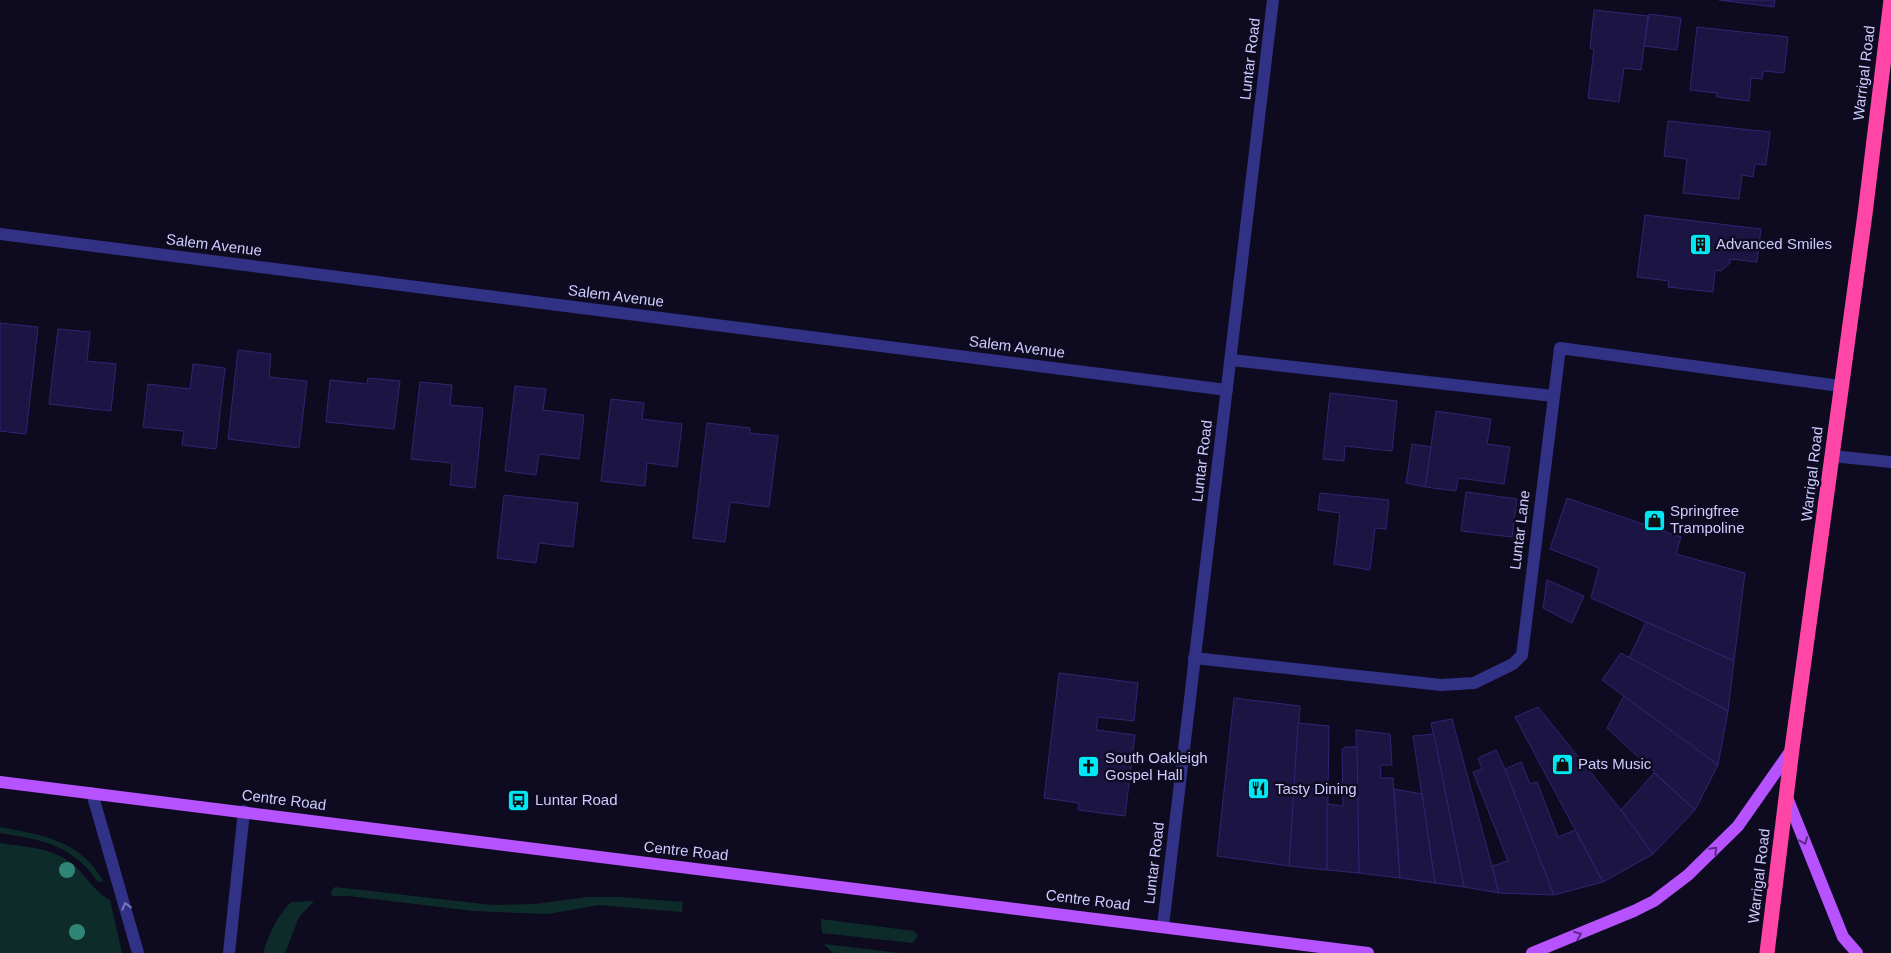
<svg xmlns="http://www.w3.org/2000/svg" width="1891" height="953" viewBox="0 0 1891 953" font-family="Helvetica,sans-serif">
	<rect width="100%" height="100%" fill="#0e0b21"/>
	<g fill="#0d2c29">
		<path d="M0 827C41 835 81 840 103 881L98 882C72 844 42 840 0 833Z"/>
		<path d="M0 843C26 847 57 848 77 868 88 879 95 892 110 900L122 953H0Z"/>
		<polygon points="335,887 492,905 535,904 588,897 619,897 683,902 682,912 599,905 548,914 473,911 349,896 332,896 331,891"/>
		<path d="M314 901 299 917 285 953H263C268 935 278 915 291 902Z"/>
		<polygon points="821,919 914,931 918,936 913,943 822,933"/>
		<polygon points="824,944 899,953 833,953"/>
	</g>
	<g fill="#1c1544" stroke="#312472">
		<polygon points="1719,0 1775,0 1774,7"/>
		<polygon points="1594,10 1648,16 1641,70 1624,68 1619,102 1588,98 1594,49 1590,48"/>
		<polygon points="1649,14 1681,18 1677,50 1644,46"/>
		<polygon points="1697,27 1788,37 1784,73 1763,71 1762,79 1751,78 1749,101 1717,97 1717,93 1690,90"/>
		<polygon points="1668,121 1770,132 1766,165 1755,164 1753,177 1742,175 1739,199 1683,193 1687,159 1664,156"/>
		<polygon points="1645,215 1761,229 1757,262 1730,259 1730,263 1721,271 1715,270 1713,292 1668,287 1669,281 1637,277"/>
		<polygon points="0,323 38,327 26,434 0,431"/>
		<polygon points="58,329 90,332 87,361 116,364 111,411 49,404"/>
		<polygon points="238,350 271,354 269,377 307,381 299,448 228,439"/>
		<polygon points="193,364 225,368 216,449 182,445 184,431 143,427 148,384 190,389"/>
		<polygon points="368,378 400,381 394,429 326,422 330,380 367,384"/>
		<polygon points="420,382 452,385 450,405 483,408 475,488 450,485 452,463 411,459"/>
		<polygon points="515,386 546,389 543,410 584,415 579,459 539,454 536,475 505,471"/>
		<polygon points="1330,393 1397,401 1392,451 1345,446 1344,461 1323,459"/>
		<polygon points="611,399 644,403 642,419 682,424 677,467 647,463 645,486 601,481"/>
		<polygon points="1436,411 1491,419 1487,444 1510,447 1504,484 1458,478 1456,491 1425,487"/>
		<polygon points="707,423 750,428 750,433 778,436 769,507 730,502 725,542 693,538"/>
		<polygon points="1412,444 1431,447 1425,487 1406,483"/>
		<polygon points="1466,492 1517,499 1512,537 1461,531"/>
		<polygon points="1320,493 1389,500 1386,529 1375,528 1370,570 1334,564 1340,513 1318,510"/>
		<polygon points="504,495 578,503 573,547 539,543 536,563 497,558"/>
		<polygon points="1567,498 1681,537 1676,554 1745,573 1734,661 1591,598 1599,568 1550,549"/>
		<polygon points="1547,580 1584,596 1572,623 1543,608"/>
		<polygon points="1646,622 1734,661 1728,711 1629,658"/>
		<polygon points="1621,653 1728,711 1718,765 1602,680"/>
		<polygon points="1059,673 1138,683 1134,721 1098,717 1096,730 1135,735 1125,816 1078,810 1079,803 1044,798"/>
		<polygon points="1624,696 1718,765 1695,810 1607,728"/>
		<polygon points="1234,698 1300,706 1289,866 1217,856"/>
		<polygon points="1538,707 1621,810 1653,854 1603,882 1515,717"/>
		<polygon points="1452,719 1492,866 1499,893 1464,887 1431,723"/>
		<polygon points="1298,723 1329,726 1327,870 1289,866"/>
		<polygon points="1356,730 1390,734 1392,765 1380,765 1381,778 1393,778 1400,878 1359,873"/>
		<polygon points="1434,734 1464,887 1435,883 1413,736"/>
		<polygon points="1345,747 1357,747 1359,873 1327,870 1327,804 1343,806 1342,750"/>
		<polygon points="1496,750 1505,769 1554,895 1499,893 1492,866 1508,861 1473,772 1482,769 1478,758"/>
		<polygon points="1521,762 1530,784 1537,782 1558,837 1575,830 1603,882 1554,895 1505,769"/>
		<polygon points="1654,773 1695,810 1653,854 1621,810"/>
		<polygon points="1394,789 1422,794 1435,883 1400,878"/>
	</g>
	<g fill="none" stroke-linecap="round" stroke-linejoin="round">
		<g stroke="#313185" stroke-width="12">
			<polyline points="0,234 1227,390"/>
			<polyline points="1231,360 1553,396"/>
			<polyline points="1832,456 1891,462"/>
			<polyline points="1194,658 1441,685 1474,683 1513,664 1522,655 1560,348 1840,386"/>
			<polyline points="92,793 138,953"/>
			<polyline points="1163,926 1273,0"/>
			<polyline points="229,953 244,811"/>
		</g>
		<g stroke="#b752ff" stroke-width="12">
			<polyline points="0,782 1368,953"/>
			<polyline points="1786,795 1843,937 1857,953"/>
			<polyline points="1532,953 1634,911 1654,901 1688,875 1738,826 1792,749"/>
		</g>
		<polyline stroke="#ff46a6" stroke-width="15" points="1767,953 1792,749 1865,214 1891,0"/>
	</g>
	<g fill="#308676">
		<circle cx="67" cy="870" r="8"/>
		<circle cx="77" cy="932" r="8"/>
	</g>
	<defs><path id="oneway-chevron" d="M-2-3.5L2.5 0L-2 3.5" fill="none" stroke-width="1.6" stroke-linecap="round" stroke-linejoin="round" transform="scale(1.25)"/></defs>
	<g stroke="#5a2b85">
		<use href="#oneway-chevron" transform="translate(1804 841) rotate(69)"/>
		<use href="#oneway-chevron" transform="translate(1714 850) rotate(-45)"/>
		<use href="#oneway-chevron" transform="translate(1578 935) rotate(-22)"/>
	</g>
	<use stroke="#7876bc" href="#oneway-chevron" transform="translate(126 906) rotate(-104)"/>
	<defs>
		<symbol id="building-square" viewBox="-11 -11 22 22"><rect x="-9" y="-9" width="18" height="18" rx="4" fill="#00e7f6" stroke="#0e0b21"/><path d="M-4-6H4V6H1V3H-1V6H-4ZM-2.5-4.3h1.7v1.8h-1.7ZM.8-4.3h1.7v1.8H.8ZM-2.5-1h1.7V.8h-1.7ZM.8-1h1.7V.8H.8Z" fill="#111"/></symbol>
		<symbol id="shop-square" viewBox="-11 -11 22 22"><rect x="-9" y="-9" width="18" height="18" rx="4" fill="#00e7f6" stroke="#0e0b21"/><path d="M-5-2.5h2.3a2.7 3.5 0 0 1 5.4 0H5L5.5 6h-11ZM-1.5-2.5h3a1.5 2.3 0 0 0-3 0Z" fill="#111"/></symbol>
		<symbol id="church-square" viewBox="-11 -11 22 22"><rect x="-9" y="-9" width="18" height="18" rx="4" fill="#00e7f6" stroke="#0e0b21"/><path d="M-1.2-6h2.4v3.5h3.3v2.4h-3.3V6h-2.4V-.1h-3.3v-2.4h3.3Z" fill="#111"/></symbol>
		<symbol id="restaurant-square" viewBox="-11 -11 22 22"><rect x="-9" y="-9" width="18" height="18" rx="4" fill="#00e7f6" stroke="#0e0b21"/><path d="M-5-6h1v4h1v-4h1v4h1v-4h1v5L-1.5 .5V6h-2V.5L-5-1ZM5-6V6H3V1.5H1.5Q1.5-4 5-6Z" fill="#111"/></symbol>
		<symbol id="bus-square" viewBox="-11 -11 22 22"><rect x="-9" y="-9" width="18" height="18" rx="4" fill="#00e7f6" stroke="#0e0b21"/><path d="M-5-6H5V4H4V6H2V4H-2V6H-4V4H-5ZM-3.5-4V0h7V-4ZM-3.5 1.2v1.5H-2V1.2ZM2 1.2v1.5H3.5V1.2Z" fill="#111"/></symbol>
	</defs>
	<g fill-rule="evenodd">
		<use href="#building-square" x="1688" y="232" width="25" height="25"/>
		<use href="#shop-square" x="1642" y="508" width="25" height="25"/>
		<use href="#shop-square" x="1550" y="752" width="25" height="25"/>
		<use href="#church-square" x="1076" y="754" width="25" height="25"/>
		<use href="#restaurant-square" x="1246" y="776" width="25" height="25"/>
		<use href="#bus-square" x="506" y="788" width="25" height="25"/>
	</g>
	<g text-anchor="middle" stroke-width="5" stroke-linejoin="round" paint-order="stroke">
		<g font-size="15" fill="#cecbff" stroke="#0e0b21">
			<text transform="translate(1250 59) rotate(-83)" y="5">Luntar Road</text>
			<text transform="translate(1864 73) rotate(-83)" y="5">Warrigal Road</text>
			<text transform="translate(214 245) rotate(7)" y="5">Salem Avenue</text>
			<text transform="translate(616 296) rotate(7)" y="5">Salem Avenue</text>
			<text transform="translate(1017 347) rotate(7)" y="5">Salem Avenue</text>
			<text transform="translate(1202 461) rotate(-83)" y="5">Luntar Road</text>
			<text transform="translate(1812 474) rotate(-83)" y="5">Warrigal Road</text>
			<text transform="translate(1520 530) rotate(-83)" y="5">Luntar Lane</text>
			<text transform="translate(284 800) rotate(7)" y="5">Centre Road</text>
			<text transform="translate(686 851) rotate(6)" y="5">Centre Road</text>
			<text transform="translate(1154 863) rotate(-83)" y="5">Luntar Road</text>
			<text transform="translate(1759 876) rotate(-83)" y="5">Warrigal Road</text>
			<text transform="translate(1088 900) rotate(7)" y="5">Centre Road</text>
		</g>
		<g font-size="15" fill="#cecbff" stroke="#0e0b21" text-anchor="start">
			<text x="1716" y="249">Advanced Smiles</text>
			<text x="1670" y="516">Springfree<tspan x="1670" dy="17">Trampoline</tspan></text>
			<text x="1105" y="763">South Oakleigh<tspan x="1105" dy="17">Gospel Hall</tspan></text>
			<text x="1578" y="769">Pats Music</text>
			<text x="1275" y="794">Tasty Dining</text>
			<text x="535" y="805">Luntar Road</text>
		</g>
	</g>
</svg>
